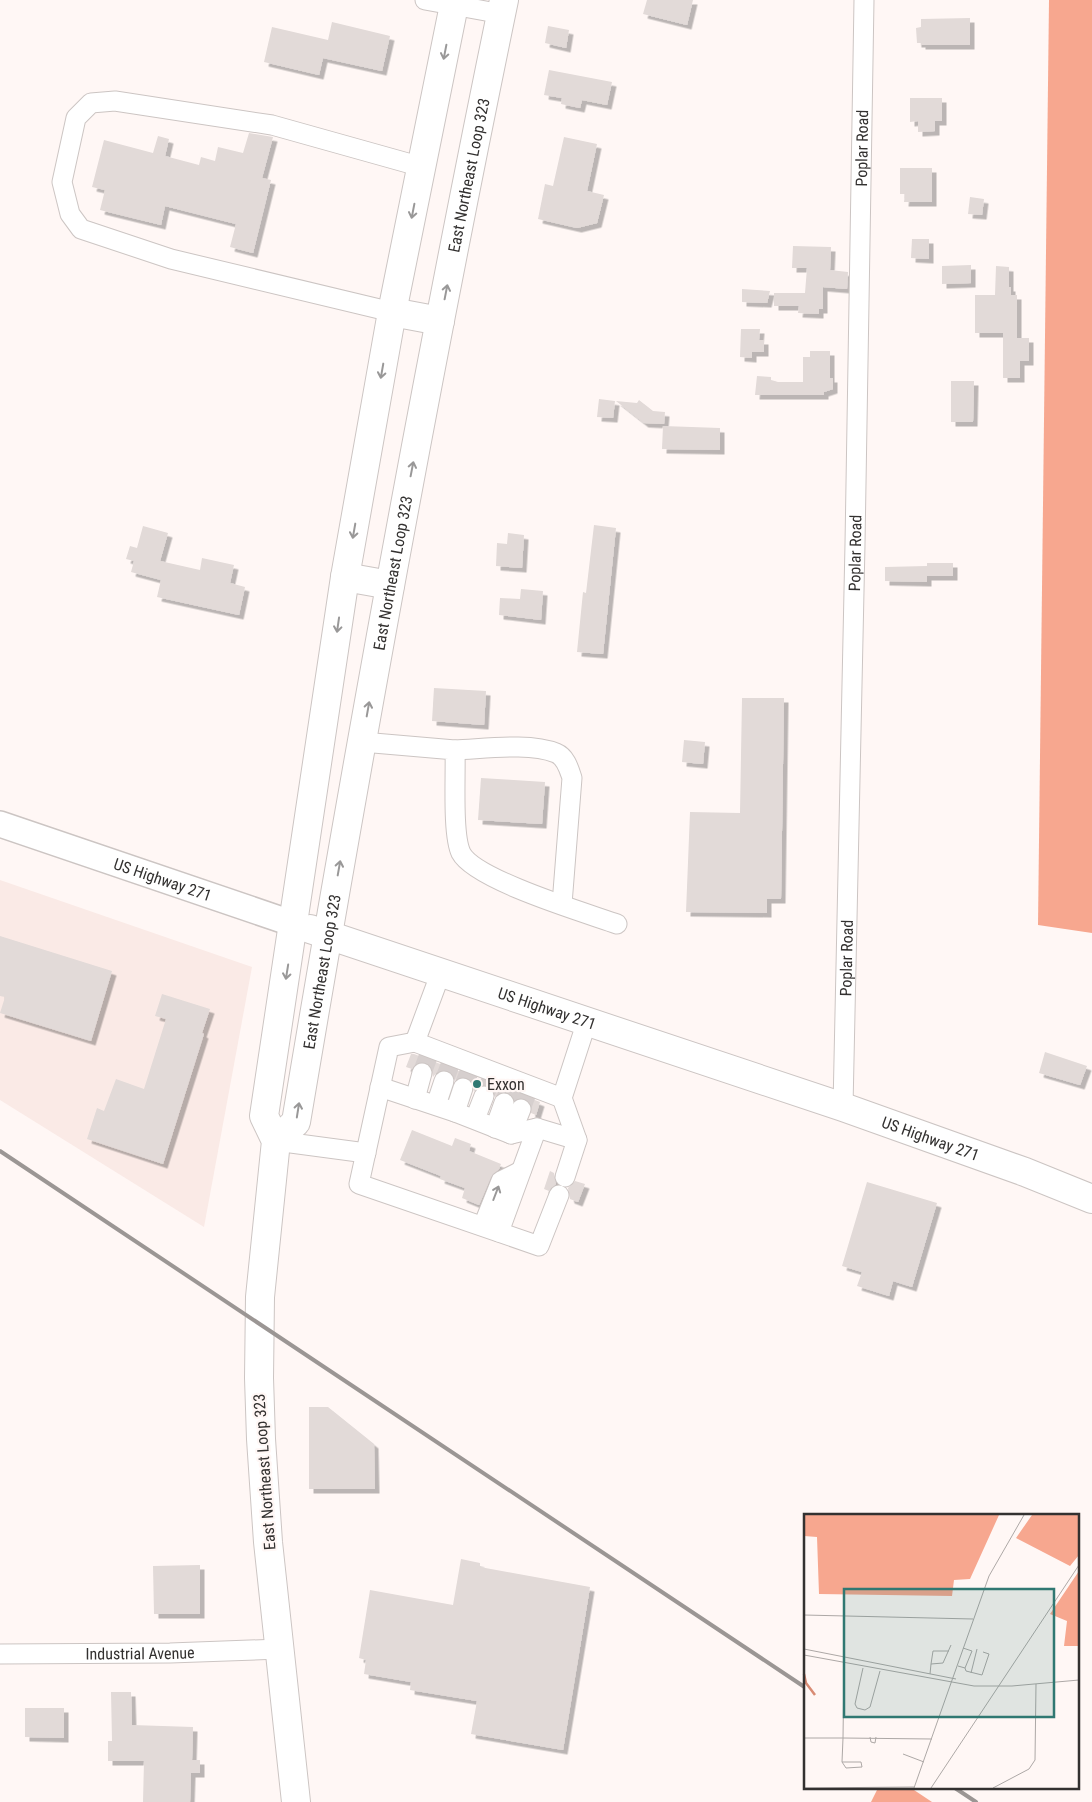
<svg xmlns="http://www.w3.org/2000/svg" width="1092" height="1802" viewBox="0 0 1092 1802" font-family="'Roboto Condensed',sans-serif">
	<defs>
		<filter id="shadow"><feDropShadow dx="4.5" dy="4.5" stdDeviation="0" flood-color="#0004"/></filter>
	</defs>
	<rect width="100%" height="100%" fill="#fff7f5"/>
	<polygon fill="#faeae6" points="0,880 252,967 204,1227 0,1100"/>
	<g fill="#f7a78f">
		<polygon points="1049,0 1092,0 1092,933 1038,925"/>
		<polygon points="878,1788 911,1788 932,1802 871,1802"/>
	</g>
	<g fill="#e2dad8" filter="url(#shadow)">
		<polygon points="647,0 693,0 687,25 643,14"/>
		<polygon points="970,18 970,45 921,45 921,43 917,43 916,28 921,27 921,19"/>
		<polygon points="332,22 390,36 382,71 323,58 319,75 264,62 272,27 328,40"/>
		<polygon points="548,26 569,30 566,48 545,43"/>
		<polygon points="549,70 612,82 607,105 582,100 580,108 561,104 562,98 544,95"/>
		<polygon points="910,98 942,98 942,121 935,121 935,131 918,132 918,121 910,122"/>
		<polygon points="249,133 273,137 262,178 271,180 253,253 230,247 236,224 165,206 161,225 100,210 105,190 92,187 104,140 153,153 158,136 169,139 165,156 199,165 201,157 215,161 218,147 243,153"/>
		<polygon points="564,137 597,144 587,191 604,195 597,223 577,228 538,219 545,184 553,186"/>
		<polygon points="900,168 932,168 932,202 904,202 905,194 900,194"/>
		<polygon points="970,197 984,199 982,215 968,214"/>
		<polygon points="912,239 929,239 929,259 911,258"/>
		<polygon points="793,246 831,247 830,270 848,272 847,289 823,287 823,309 819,309 819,314 798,313 799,306 774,306 774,293 805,293 807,268 792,268"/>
		<polygon points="971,265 971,283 942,284 942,266"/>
		<polygon points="996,266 1009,267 1009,287 1011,287 1011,295 1017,295 1017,338 1029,338 1029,361 1020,361 1020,378 1003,378 1003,333 975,333 975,295 995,295"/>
		<polygon points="742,289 770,291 767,303 742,302"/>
		<polygon points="741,329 760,329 759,340 764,340 764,352 752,352 752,358 740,357"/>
		<polygon points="810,351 830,351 830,378 833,378 833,389 824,392 824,395 755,395 757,376 771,377 771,380 778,382 803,382 803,357 810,357"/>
		<polygon points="951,381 974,381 973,422 951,422"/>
		<polygon points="599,399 615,401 613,418 597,417"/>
		<polygon points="639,400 653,411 665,412 664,424 644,423 616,401 637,403"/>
		<polygon points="663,426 720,428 720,450 662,449"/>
		<polygon points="594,525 616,528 603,654 577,652 583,592 586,593"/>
		<polygon points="143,526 168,533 160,561 200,570 202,558 234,565 230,583 245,587 239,615 157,597 161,580 131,572 134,561 126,559 130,546 137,548"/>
		<polygon points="508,533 524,535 522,568 496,566 497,543 507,544"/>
		<polygon points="927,563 953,563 953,576 927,576 927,582 885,581 885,567 927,566"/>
		<polygon points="521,589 543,591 541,620 499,615 500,598 520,599"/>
		<polygon points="434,688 486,691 484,725 432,721"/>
		<polygon points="742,698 784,698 781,899 767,899 767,913 686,912 690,812 740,813"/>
		<polygon points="684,740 705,742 703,764 682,762"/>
		<polygon points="481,778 545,782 542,824 478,820"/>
		<polygon points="0,936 112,971 91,1041 0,1013 5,997 0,996"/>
		<polygon points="162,994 210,1009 202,1033 204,1034 163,1164 87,1139 97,1108 104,1111 116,1079 144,1089 166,1019 155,1016"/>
		<polygon points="1045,1052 1087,1066 1080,1085 1039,1073"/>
		<polygon points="411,1054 414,1054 540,1102 536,1115 531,1113 530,1102 525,1098 515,1100 508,1093 502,1092 495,1097 493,1089 488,1085 477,1087 474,1092 471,1080 461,1077 455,1080 453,1074 447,1070 437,1072 433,1077 430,1065 424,1062 419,1062 412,1069 406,1067"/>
		<polygon points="412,1130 452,1146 455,1138 471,1144 469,1151 501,1164 499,1169 491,1177 479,1205 462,1198 465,1188 440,1179 441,1176 400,1160"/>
		<polygon points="550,1171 554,1173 556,1184 549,1191 544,1189"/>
		<polygon points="575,1181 585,1184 578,1202 570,1199 568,1188"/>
		<polygon points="867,1182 937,1203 912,1287 893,1281 889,1296 857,1286 862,1272 842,1266"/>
		<polygon points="309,1407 328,1407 374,1444 375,1489 309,1489"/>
		<polygon points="461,1559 480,1563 480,1567 590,1587 563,1750 471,1734 477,1701 410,1690 411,1682 364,1674 366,1660 359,1658 370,1590 453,1605"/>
		<polygon points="200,1565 200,1614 154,1614 153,1566"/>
		<polygon points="111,1692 131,1692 132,1725 193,1727 192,1760 200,1760 200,1773 191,1773 190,1802 143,1802 144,1761 108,1761 108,1741 112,1741"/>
		<polygon points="25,1708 64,1708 64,1738 25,1737"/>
	</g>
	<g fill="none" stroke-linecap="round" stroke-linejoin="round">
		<g stroke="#d6cfce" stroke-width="19" stroke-dasharray="19 9" stroke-linecap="butt">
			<polyline points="422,1073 428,1057"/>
			<polyline points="444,1081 450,1065"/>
			<polyline points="463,1088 469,1072"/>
			<polyline points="484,1096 491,1080"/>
			<polyline points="504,1103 510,1087"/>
			<polyline points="521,1109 527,1093"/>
		</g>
		<defs>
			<g id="minor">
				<polyline points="425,0 502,14"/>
				<polyline points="392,312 171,259 81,229 70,214 62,182 76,118 91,103 115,101 272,125 422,167"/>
				<path d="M362 742 455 750C456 774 452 834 461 853 475 880 586 913 617 924"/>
				<path d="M455 750C483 749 530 742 556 753 566 757 569 769 572 778L562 904"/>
				<polyline points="441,972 415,1042 562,1098 587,1021"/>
				<polyline points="415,1042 389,1047 359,1184 539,1246 559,1195"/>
				<polyline points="380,1087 455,1112 511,1134 537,1128 577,1140"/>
				<polyline points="562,1098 577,1140 565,1177"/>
				<polyline points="415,1099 422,1073"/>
				<polyline points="436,1105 444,1081"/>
				<path id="s1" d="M843 1107 855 544 864 0"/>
				<polyline points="455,1112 463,1088"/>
				<polyline points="475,1119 484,1096"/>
				<polyline points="495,1128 504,1103"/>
				<polyline points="511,1134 521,1109"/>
				<polyline points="276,1141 366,1153"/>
				<polyline points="483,1226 501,1181 521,1171"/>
				<polyline points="499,1232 537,1128"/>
				<path id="s2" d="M0 1654 170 1653 280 1649"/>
			</g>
			<g id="major">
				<path id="s3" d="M0 824 294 924"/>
			</g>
			<g id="highway">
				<polyline points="392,312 440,321"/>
				<polyline points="345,577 390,585"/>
				<path id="s4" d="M310 929 843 1107 1025 1172 1092 1199"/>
				<path id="s5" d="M276 1141 296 1122C359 747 427 372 504 0"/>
				<polyline points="296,1802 268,1542 261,1439 259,1378 260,1297 276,1141 264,1116 345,577 392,312 455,0"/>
			</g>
		</defs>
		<use href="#minor" stroke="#ccc5c3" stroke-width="21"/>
		<use href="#major" stroke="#ccc5c3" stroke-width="28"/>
		<use href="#highway" stroke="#ccc5c3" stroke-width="30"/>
		<use href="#minor" stroke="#fff" stroke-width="19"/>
		<use href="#major" stroke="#fff" stroke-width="25"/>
		<use href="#highway" stroke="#fff" stroke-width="28"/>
		<g stroke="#9b9694" stroke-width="4">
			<polyline points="0,1151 806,1688"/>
			<polyline points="955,1788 976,1802"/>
		</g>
	</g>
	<defs><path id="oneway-shaft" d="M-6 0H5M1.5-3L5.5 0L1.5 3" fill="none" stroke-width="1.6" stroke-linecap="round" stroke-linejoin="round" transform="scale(1.25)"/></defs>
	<g stroke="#999898">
		<use href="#oneway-shaft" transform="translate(445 52) rotate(101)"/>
		<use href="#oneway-shaft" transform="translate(413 211) rotate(101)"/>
		<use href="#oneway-shaft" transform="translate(446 292) rotate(-79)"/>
		<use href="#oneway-shaft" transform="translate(382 371) rotate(100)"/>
		<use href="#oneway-shaft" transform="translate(412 469) rotate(-79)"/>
		<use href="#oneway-shaft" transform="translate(354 531) rotate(100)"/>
		<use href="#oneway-shaft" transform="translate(338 625) rotate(98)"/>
		<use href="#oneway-shaft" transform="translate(368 709) rotate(-80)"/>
		<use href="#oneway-shaft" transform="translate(339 868) rotate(-80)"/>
		<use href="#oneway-shaft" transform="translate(287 972) rotate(99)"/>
		<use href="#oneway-shaft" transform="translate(298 1110) rotate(-81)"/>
		<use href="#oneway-shaft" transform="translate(496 1193) rotate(-69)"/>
	</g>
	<circle fill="#307872" stroke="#fff7f5" stroke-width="2" cx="477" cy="1084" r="5"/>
	<g text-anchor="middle" stroke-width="4.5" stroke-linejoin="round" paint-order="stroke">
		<g font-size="16" fill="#333130" stroke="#fff7f5">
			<text dy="6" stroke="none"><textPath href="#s1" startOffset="959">Poplar Road</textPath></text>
			<text dy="6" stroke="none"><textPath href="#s5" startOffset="990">East Northeast Loop 323</textPath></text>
			<text dy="6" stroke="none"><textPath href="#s1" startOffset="554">Poplar Road</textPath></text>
			<text dy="6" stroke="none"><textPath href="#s5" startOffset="585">East Northeast Loop 323</textPath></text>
			<text dy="6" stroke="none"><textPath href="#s3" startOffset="172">US Highway 271</textPath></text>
			<text dy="6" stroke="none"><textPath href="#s1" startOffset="149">Poplar Road</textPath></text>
			<text dy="6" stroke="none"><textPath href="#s5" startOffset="180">East Northeast Loop 323</textPath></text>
			<text dy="6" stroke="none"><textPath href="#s4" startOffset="250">US Highway 271</textPath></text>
			<text dy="6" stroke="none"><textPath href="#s4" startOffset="655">US Highway 271</textPath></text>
			<text transform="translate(264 1472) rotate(-94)" y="6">East Northeast Loop 323</text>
			<text dy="6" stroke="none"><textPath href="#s2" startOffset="140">Industrial Avenue</textPath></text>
		</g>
		<g font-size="16" fill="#333130" stroke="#fff7f5" text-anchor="start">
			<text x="487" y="1090">Exxon</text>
		</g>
	</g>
	<g transform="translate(804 1514)">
		<rect width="275" height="275" fill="#fff7f5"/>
		<path d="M0 1H195L166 65 150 66 148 82 15 80 13 23 0 22ZM228 1H275V41L266 52 212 24ZM275 57V132H260L263 107 246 100Z" fill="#f7a78f"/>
		<path fill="none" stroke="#d88b74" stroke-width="2.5" d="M0 160 2 169 11 181"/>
		<path fill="none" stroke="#ada8a6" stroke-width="1" d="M0 101 169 105M0 135 152 165M0 141 170 172H208L275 166M40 149 39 224 128 225M127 150 129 137H145M154 152 161 154 168 137 159 134M59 154 51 190 53 194 61 196 66 193 76 157M161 154 162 157 178 161 185 140 179 138M167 159 173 135M126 160 127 150 139 149 147 131M147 169 185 62 220 1M66 223 67 228 71 229 72 223M0 224H39L38 248 42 254 58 253 57 248H38M99 240 120 248M0 274 110 273M110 274 147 169M127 274 275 51M189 274 225 255 231 246 232 170"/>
		<path fill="#307872" fill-opacity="0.15" stroke="#307872" stroke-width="2.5" d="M40 75H250V203H40Z"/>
		<rect width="275" height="275" fill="none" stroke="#333130" stroke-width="2.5"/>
	</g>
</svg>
